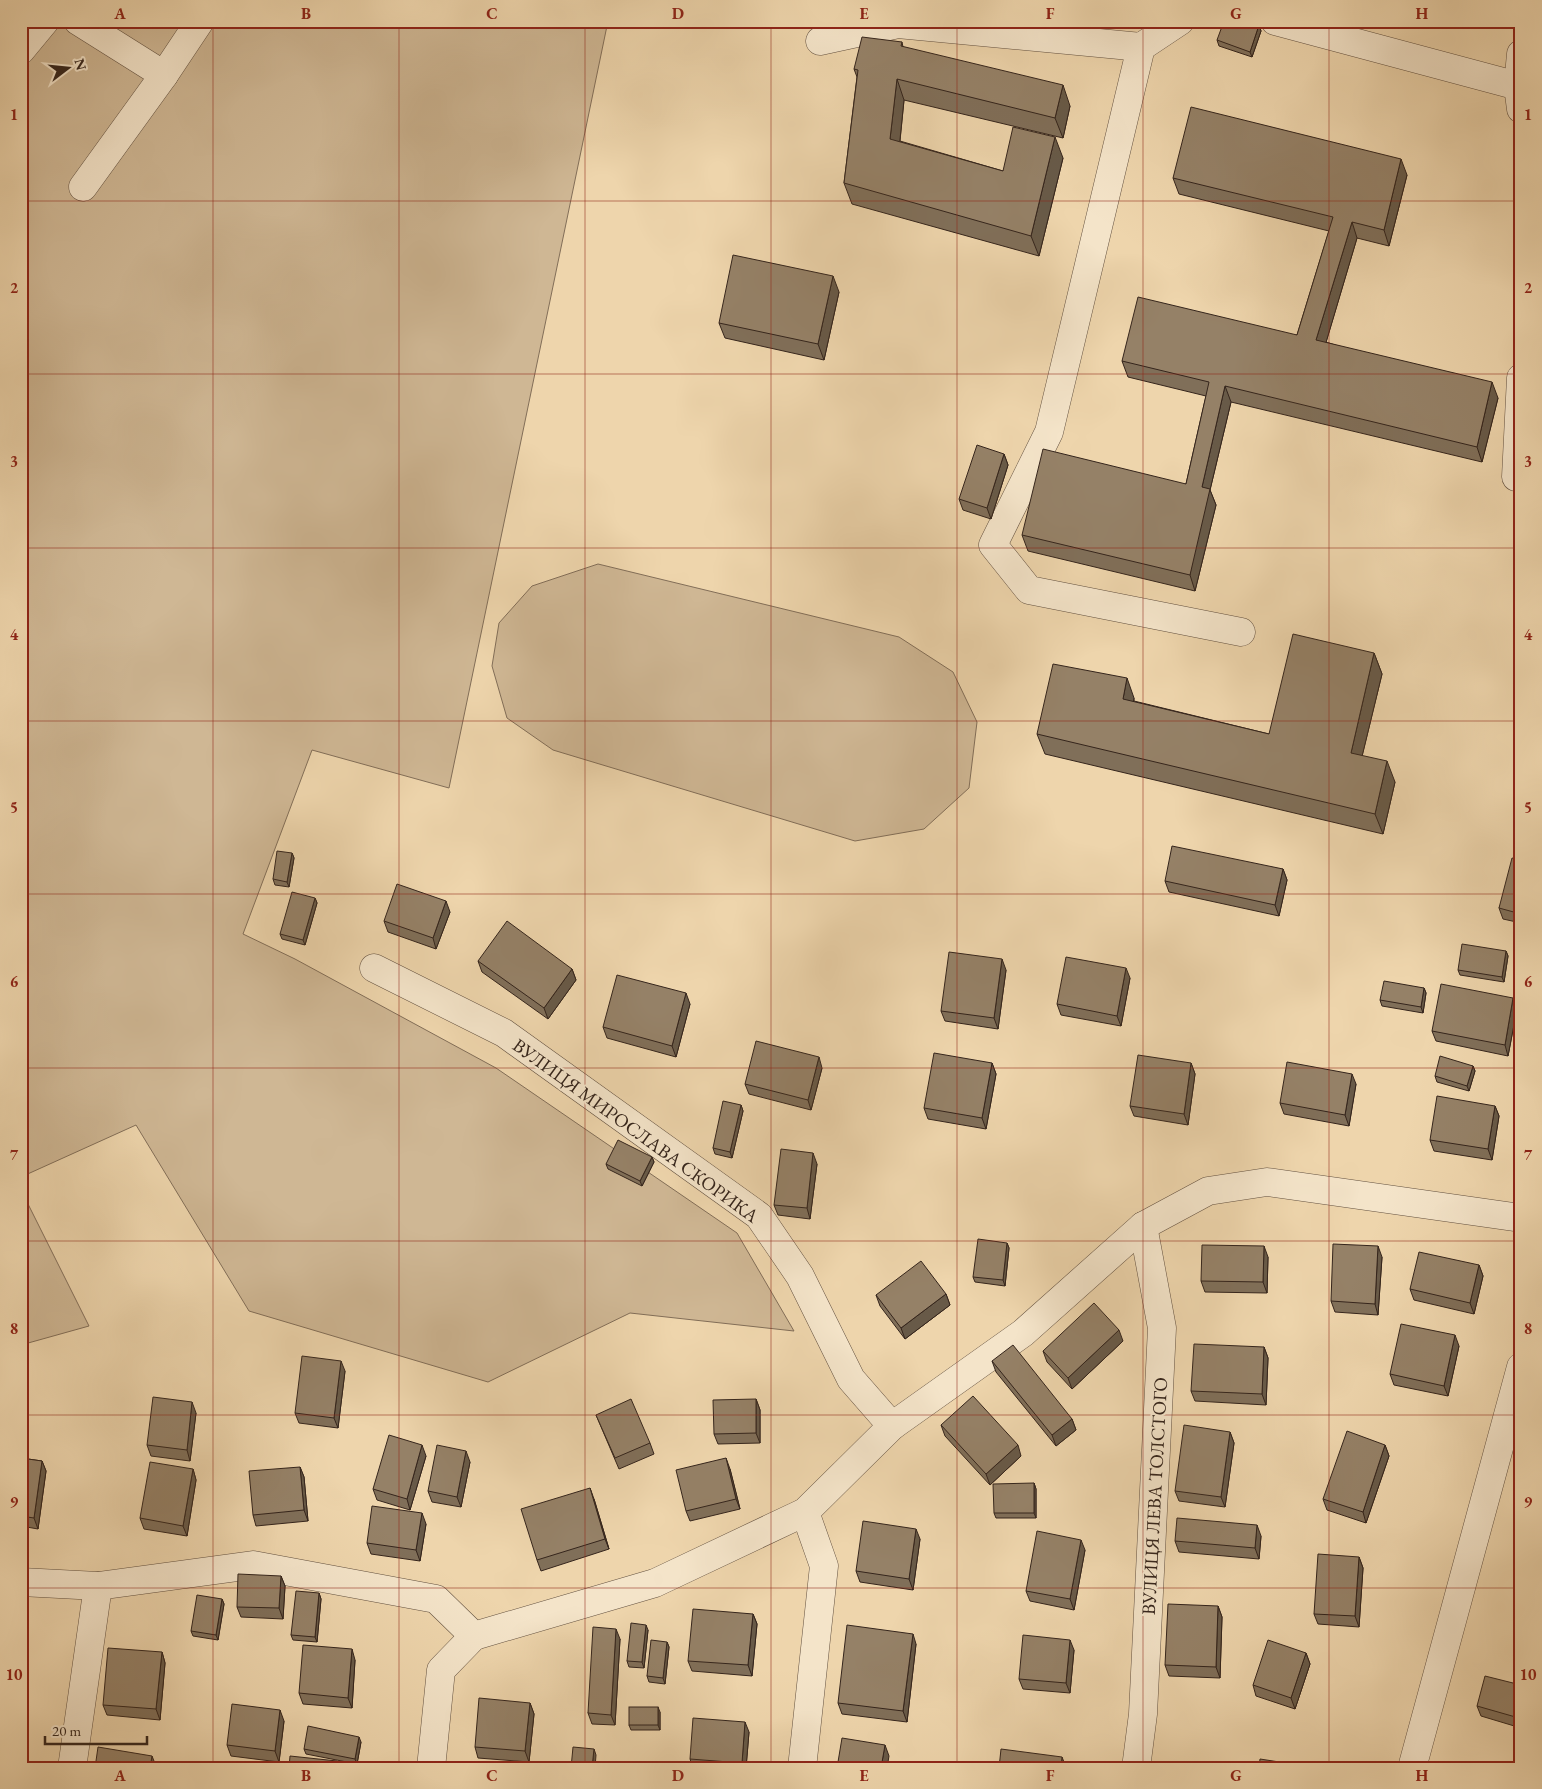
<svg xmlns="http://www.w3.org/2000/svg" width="1542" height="1789" viewBox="0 0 1542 1789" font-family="'EB Garamond',serif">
	<rect width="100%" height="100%" fill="#eed5ac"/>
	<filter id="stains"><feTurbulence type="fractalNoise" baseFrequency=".004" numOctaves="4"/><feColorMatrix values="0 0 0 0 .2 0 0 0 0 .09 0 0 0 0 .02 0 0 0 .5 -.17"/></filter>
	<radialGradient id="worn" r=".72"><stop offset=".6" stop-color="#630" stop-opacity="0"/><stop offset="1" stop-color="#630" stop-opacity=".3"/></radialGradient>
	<g fill="#cfb794" stroke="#826e58">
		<polygon points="21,21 608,21 449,788 312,750 243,934 295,959 496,1068 737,1233 794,1331 630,1313 488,1382 249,1311 136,1125 21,1177"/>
		<polygon points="598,564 899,637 953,672 977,722 969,788 924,829 855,841 553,750 507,718 492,666 499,623 532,586"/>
		<polygon points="21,1190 89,1326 21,1345"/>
	</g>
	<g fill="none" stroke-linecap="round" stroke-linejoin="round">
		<defs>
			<g id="minor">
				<polyline points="78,21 164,75"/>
				<polyline points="1180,21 1141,47 1049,432 993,545 1029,590 1241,632"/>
				<polyline points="1275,21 1518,86"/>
				<polyline points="820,41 898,24 1141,47"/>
				<polyline points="21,50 45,21"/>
				<polyline points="1521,54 1518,86 1521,109"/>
				<polyline points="83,187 164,75 200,21"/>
				<polyline points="1521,378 1516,477 1521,478"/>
				<polyline points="374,968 504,1033 759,1216 800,1276 851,1379 892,1426"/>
				<polyline points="21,1582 98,1586 253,1565 436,1599 474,1636 655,1583 805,1512 892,1426 1023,1333 1143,1226 1208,1191 1267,1182 1521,1218"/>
				<polyline points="72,1768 98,1586"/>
				<polyline points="431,1768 441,1670 474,1636"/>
				<polyline points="802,1768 824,1566 805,1512"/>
				<polyline points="1136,1768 1143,1714 1162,1328 1143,1226"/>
				<polyline points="1412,1768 1521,1367"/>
			</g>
		</defs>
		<use href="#minor" stroke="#635140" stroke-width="29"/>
		<use href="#minor" stroke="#f4e4c9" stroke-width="28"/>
	</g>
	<g fill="#806f59" stroke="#35251c">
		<polygon points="1259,25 1261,31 1252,57 1219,46 1217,40"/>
		<polygon points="902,42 903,47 1070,106 1063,138 904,100 900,141 1003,171 1063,158 1039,256 852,204 844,183 857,77 854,69"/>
		<polygon points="1407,175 1389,246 1357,238 1326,342 1498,398 1482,462 1231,402 1210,490 1216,505 1195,591 1028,551 1022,535 1186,484 1206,396 1128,377 1122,361 1297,335 1329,231 1179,194 1173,178"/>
		<polygon points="839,292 824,360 725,338 719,323"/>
		<polygon points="1004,454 1008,465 991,519 963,510 959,499"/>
		<polygon points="1374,653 1382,674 1362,756 1395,782 1383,834 1045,754 1037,734 1134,698 1134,701 1269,734"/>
		<polygon points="292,853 294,858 289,887 275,885 273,879"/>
		<polygon points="1521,860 1521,923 1503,919 1499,908"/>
		<polygon points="1283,869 1287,880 1279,916 1169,892 1165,881"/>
		<polygon points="315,898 317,903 305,945 282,939 280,934"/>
		<polygon points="450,912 436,949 388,932 384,921"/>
		<polygon points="1506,951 1508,956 1504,982 1460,975 1458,970"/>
		<polygon points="478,961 572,969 576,980 548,1019 482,972"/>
		<polygon points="1006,970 998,1029 945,1021 941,1011"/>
		<polygon points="1130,978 1121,1026 1061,1015 1057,1004"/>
		<polygon points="1424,988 1426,993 1423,1013 1382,1006 1380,1000"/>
		<polygon points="690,1004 676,1057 607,1038 603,1027"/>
		<polygon points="1517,1009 1508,1056 1436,1041 1432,1031"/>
		<polygon points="992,1063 996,1074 986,1129 928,1119 924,1108"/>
		<polygon points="1191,1063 1195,1074 1188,1125 1134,1116 1130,1106"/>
		<polygon points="1473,1066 1475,1071 1469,1091 1437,1082 1435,1076"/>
		<polygon points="822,1068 811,1110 749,1094 745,1084"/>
		<polygon points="1356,1084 1349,1126 1284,1114 1280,1103"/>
		<polygon points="741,1105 743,1111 732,1158 715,1154 713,1148"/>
		<polygon points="1495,1106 1499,1116 1492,1160 1434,1151 1430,1140"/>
		<polygon points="652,1157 654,1162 642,1186 608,1169 606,1164"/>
		<polygon points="817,1164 810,1219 778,1215 774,1205"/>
		<polygon points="1007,1243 1009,1248 1005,1286 975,1282 973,1277"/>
		<polygon points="1268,1257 1267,1293 1205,1292 1201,1281"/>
		<polygon points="1382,1257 1378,1315 1335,1312 1331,1301"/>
		<polygon points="1479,1265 1483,1276 1474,1314 1414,1300 1410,1289"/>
		<polygon points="946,1294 950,1305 905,1339 880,1306 876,1295"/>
		<polygon points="1123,1341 1072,1389 1047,1362 1043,1351"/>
		<polygon points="1459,1346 1448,1396 1394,1385 1390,1374"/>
		<polygon points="1264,1347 1268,1358 1266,1405 1195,1401 1191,1391"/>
		<polygon points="992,1361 1072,1419 1076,1430 1056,1446 996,1372"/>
		<polygon points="345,1371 338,1428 299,1423 295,1413"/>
		<polygon points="756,1399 760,1410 760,1443 718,1444 714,1434"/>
		<polygon points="196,1413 190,1461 151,1456 147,1445"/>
		<polygon points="596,1415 650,1443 654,1454 619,1469"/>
		<polygon points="941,1425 1021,1456 990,1485 945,1436"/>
		<polygon points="1230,1432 1234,1443 1225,1507 1179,1501 1175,1491"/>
		<polygon points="1385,1445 1389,1456 1366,1523 1327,1510 1323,1499"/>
		<polygon points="426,1456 410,1510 377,1500 373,1489"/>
		<polygon points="21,1458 42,1461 46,1471 38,1529 21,1526"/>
		<polygon points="470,1462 461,1507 432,1502 428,1491"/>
		<polygon points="300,1467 304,1477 308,1521 256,1526 253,1515"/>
		<polygon points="193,1469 196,1480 187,1536 144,1529 140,1518"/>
		<polygon points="730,1469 740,1509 690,1521 686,1511"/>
		<polygon points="1034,1483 1036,1489 1036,1518 996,1518 994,1513"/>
		<polygon points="594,1499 609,1549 541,1571 537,1560"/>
		<polygon points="426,1524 420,1561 371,1554 367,1543"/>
		<polygon points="1521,1525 1521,1551 1517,1541"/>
		<polygon points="1261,1536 1259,1559 1179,1552 1175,1541"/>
		<polygon points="920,1539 913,1590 860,1582 856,1571"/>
		<polygon points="1085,1550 1074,1610 1030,1601 1026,1591"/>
		<polygon points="1359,1557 1363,1568 1359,1627 1318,1624 1314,1614"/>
		<polygon points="281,1576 285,1586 283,1619 241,1617 237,1607"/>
		<polygon points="319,1593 321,1599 317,1642 293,1640 291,1635"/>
		<polygon points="222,1599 224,1604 218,1640 193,1636 191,1631"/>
		<polygon points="1218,1606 1222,1617 1220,1678 1169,1676 1165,1665"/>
		<polygon points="753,1614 757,1624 752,1676 692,1671 688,1661"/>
		<polygon points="648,1630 644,1668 629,1667 627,1661"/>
		<polygon points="620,1639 615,1725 592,1724 588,1713"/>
		<polygon points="667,1642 669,1647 665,1684 649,1682 647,1676"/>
		<polygon points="916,1644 907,1722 842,1714 838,1703"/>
		<polygon points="1074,1650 1070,1693 1023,1689 1019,1679"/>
		<polygon points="162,1652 165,1663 160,1720 107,1715 103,1705"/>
		<polygon points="1306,1653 1310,1664 1295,1709 1256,1696 1253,1685"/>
		<polygon points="355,1660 352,1708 303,1704 299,1693"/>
		<polygon points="1521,1685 1521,1728 1481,1716 1477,1706"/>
		<polygon points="530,1703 534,1714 529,1762 478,1758 475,1747"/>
		<polygon points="660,1712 660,1730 631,1730 629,1725"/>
		<polygon points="284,1721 279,1762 231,1756 227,1745"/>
		<polygon points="749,1732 746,1768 693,1768 690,1759"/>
		<polygon points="361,1742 357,1764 306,1754 304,1749"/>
	</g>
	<g fill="#685a48" stroke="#35251c">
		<polygon points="1259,25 1261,31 1252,57 1250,52"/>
		<polygon points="897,79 904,100 898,159 890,139"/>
		<polygon points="1063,85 1070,106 1063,138 1055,118"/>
		<polygon points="1055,137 1063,158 1039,256 1031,236"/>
		<polygon points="1401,159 1407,175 1389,246 1384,230"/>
		<polygon points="1352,222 1357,238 1322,356 1316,340"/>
		<polygon points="833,276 839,292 824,360 818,344"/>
		<polygon points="1492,382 1498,398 1482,462 1477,447"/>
		<polygon points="1225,386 1231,402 1210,490 1216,505 1195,591 1190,575 1202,487"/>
		<polygon points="1004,454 1008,465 991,519 987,508"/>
		<polygon points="1374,653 1382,674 1358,773 1351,753"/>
		<polygon points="1127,678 1134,698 1131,719 1123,699"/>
		<polygon points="1387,761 1395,782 1383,834 1375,814"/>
		<polygon points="292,853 294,858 289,887 287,882"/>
		<polygon points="1283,869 1287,880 1279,916 1275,905"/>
		<polygon points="315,898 317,903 305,945 303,940"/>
		<polygon points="446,901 450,912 436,949 433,938"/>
		<polygon points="1506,951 1508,956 1504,982 1502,977"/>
		<polygon points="1002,959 1006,970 998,1029 994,1018"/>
		<polygon points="1126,968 1130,978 1121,1026 1117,1016"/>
		<polygon points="572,969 576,980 548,1019 544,1008"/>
		<polygon points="1424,988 1426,993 1423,1013 1421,1007"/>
		<polygon points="686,993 690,1004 676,1057 672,1046"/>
		<polygon points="1513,998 1517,1009 1508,1056 1505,1045"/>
		<polygon points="819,1057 822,1068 811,1110 808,1100"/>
		<polygon points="992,1063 996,1074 986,1129 982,1118"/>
		<polygon points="1191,1063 1195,1074 1188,1125 1184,1114"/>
		<polygon points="1473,1066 1475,1071 1469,1091 1467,1086"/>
		<polygon points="1352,1074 1356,1084 1349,1126 1345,1115"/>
		<polygon points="741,1105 743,1111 732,1158 730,1152"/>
		<polygon points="1495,1106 1499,1116 1492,1160 1488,1149"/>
		<polygon points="813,1153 817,1164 810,1219 807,1208"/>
		<polygon points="652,1157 654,1162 642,1186 640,1181"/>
		<polygon points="1007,1243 1009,1248 1005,1286 1003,1280"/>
		<polygon points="1264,1246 1268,1257 1267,1293 1263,1282"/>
		<polygon points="1378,1246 1382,1257 1378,1315 1375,1304"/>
		<polygon points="1479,1265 1483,1276 1474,1314 1470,1303"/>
		<polygon points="946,1294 950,1305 905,1339 901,1328"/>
		<polygon points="1119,1330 1123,1341 1072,1389 1068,1378"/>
		<polygon points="1455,1335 1459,1346 1448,1396 1444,1386"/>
		<polygon points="1264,1347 1268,1358 1266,1405 1262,1394"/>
		<polygon points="341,1361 345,1371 338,1428 334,1418"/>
		<polygon points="756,1399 760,1410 760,1443 756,1433"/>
		<polygon points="192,1402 196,1413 190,1461 187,1450"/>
		<polygon points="1072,1419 1076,1430 1056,1446 1052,1435"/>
		<polygon points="1230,1432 1234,1443 1225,1507 1221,1497"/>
		<polygon points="422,1445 426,1456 410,1510 407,1499"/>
		<polygon points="1018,1445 1021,1456 990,1485 986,1474"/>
		<polygon points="1385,1445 1389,1456 1366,1523 1363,1512"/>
		<polygon points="466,1451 470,1462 461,1507 457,1497"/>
		<polygon points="726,1458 730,1469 740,1509 736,1499"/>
		<polygon points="42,1461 46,1471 38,1529 34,1518"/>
		<polygon points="300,1467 304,1477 308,1521 304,1510"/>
		<polygon points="193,1469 196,1480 187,1536 183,1526"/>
		<polygon points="1034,1483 1036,1489 1036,1518 1034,1513"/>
		<polygon points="590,1488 594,1499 609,1549 605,1539"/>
		<polygon points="422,1513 426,1524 420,1561 416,1550"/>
		<polygon points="1257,1525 1261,1536 1259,1559 1255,1548"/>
		<polygon points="916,1529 920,1539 913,1590 909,1579"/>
		<polygon points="1081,1540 1085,1550 1074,1610 1070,1599"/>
		<polygon points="1359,1557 1363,1568 1359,1627 1355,1616"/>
		<polygon points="281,1576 285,1586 283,1619 279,1608"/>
		<polygon points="319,1593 321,1599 317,1642 315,1637"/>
		<polygon points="222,1599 224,1604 218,1640 216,1635"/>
		<polygon points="1218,1606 1222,1617 1220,1678 1216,1667"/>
		<polygon points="753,1614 757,1624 752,1676 748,1665"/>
		<polygon points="646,1625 648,1630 644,1668 642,1662"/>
		<polygon points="616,1629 620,1639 615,1725 611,1715"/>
		<polygon points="913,1634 916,1644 907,1722 903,1711"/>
		<polygon points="1070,1640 1074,1650 1070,1693 1066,1683"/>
		<polygon points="667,1642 669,1647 665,1684 663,1678"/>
		<polygon points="352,1649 355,1660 352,1708 348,1698"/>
		<polygon points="162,1652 165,1663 160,1720 156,1709"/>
		<polygon points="1306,1653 1310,1664 1295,1709 1291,1698"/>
		<polygon points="530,1703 534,1714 529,1762 525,1751"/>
		<polygon points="658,1707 660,1712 660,1730 658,1725"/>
		<polygon points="280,1710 284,1721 279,1762 275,1751"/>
		<polygon points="1521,1711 1521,1723 1519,1718"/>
		<polygon points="745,1722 749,1732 746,1768 744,1768 742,1763"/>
		<polygon points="359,1737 361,1742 357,1764 355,1759"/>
		<polygon points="885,1745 889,1756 887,1768 881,1768"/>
		<polygon points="594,1749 596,1755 595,1768 592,1768"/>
		<polygon points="152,1756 156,1766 156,1768 150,1768"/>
		<polygon points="1062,1757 1066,1767 1066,1768 1061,1768"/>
		<polygon points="337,1761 339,1768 336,1768"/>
	</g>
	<g fill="#958167" stroke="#35251c">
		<polygon points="1224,21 1246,21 1259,25 1250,52 1217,40"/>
		<polygon points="862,37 902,42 901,46 1063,85 1055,118 897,79 890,139 1003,171 1013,127 1055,137 1031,236 844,183 858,70 854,69"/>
		<polygon points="1191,107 1401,159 1384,230 1352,222 1316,340 1492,382 1477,447 1225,386 1202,487 1210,489 1190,575 1022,535 1043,449 1186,484 1209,382 1122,361 1138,297 1297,335 1333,217 1173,178"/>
		<polygon points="733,255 833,276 818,344 719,323"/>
		<polygon points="977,445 1004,454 987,508 959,499"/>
		<polygon points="1293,634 1374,653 1351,753 1387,761 1375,814 1037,734 1053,664 1127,678 1123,699 1269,734"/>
		<polygon points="1172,846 1283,869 1275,905 1165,881"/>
		<polygon points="277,851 292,853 287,882 273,879"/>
		<polygon points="1512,858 1521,860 1521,914 1499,908"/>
		<polygon points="397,884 446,901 433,938 384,921"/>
		<polygon points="292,892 315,898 303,940 280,934"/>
		<polygon points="507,921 572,969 544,1008 478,961"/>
		<polygon points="1462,944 1506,951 1502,977 1458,970"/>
		<polygon points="949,952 1002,959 994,1018 941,1011"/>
		<polygon points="1066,957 1126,968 1117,1016 1057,1004"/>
		<polygon points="617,975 686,993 672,1046 603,1027"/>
		<polygon points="1384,981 1424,988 1421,1007 1380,1000"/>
		<polygon points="1441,984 1513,998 1505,1045 1432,1031"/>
		<polygon points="756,1041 819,1057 808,1100 745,1084"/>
		<polygon points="934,1053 992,1063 982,1118 924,1108"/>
		<polygon points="1138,1055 1191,1063 1184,1114 1130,1106"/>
		<polygon points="1440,1056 1473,1066 1467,1086 1435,1076"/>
		<polygon points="1287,1062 1352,1074 1345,1115 1280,1103"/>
		<polygon points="1437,1096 1495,1106 1488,1149 1430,1140"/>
		<polygon points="723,1101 741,1105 730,1152 713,1148"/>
		<polygon points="618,1140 652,1157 640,1181 606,1164"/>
		<polygon points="781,1149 813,1153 807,1208 774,1205"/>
		<polygon points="978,1239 1007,1243 1003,1280 973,1277"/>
		<polygon points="1333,1244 1378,1246 1375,1304 1331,1301"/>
		<polygon points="1202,1245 1264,1246 1263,1282 1201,1281"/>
		<polygon points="1419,1252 1479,1265 1470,1303 1410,1289"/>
		<polygon points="921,1261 946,1294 901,1328 876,1295"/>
		<polygon points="1094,1303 1119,1330 1068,1378 1043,1351"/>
		<polygon points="1401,1324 1455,1335 1444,1386 1390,1374"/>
		<polygon points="1194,1344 1264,1347 1262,1394 1191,1391"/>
		<polygon points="1013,1345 1072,1419 1052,1435 992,1361"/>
		<polygon points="302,1356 341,1361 334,1418 295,1413"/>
		<polygon points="973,1396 1018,1445 986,1474 941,1425"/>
		<polygon points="153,1397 192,1402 187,1450 147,1445"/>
		<polygon points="631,1399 650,1443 615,1458 596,1415"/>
		<polygon points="756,1399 756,1433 714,1434 713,1400"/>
		<polygon points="1184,1425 1230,1432 1221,1497 1175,1491"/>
		<polygon points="1347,1431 1385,1445 1363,1512 1323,1499"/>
		<polygon points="389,1435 422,1445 407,1499 373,1489"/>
		<polygon points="437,1445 466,1451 457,1497 428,1491"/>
		<polygon points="21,1458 42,1461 34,1518 21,1516"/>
		<polygon points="726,1458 736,1499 686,1511 676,1470"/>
		<polygon points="150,1462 193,1469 183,1526 140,1518"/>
		<polygon points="300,1467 304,1510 253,1515 249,1471"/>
		<polygon points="1034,1483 1034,1513 994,1513 993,1484"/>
		<polygon points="590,1488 605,1539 537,1560 521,1509"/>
		<polygon points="372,1506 422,1513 416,1550 367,1543"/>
		<polygon points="1177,1518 1257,1525 1255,1548 1175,1541"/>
		<polygon points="863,1521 916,1529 909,1579 856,1571"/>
		<polygon points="1521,1525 1521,1542 1517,1541"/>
		<polygon points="1037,1531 1081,1540 1070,1599 1026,1591"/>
		<polygon points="1318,1554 1359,1557 1355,1616 1314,1614"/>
		<polygon points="238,1574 281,1576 279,1608 237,1607"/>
		<polygon points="296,1591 319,1593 315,1637 291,1635"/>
		<polygon points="197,1595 222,1599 216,1635 191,1631"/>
		<polygon points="1168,1604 1218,1606 1216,1667 1165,1665"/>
		<polygon points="693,1609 753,1614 748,1665 688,1661"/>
		<polygon points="631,1623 646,1625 642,1662 627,1661"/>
		<polygon points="847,1625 913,1634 903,1711 838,1703"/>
		<polygon points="593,1627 616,1629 611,1715 588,1713"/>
		<polygon points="1023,1635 1070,1640 1066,1683 1019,1679"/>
		<polygon points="651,1640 667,1642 663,1678 647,1676"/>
		<polygon points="1268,1640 1306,1653 1291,1698 1253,1685"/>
		<polygon points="303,1645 352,1649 348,1698 299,1693"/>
		<polygon points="108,1648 162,1652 156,1709 103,1705"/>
		<polygon points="1485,1676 1521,1685 1521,1711 1519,1718 1477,1706"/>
		<polygon points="479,1698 530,1703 525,1751 475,1747"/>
		<polygon points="232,1704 280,1710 275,1751 227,1745"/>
		<rect x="629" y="1707" width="29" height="18"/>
		<polygon points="693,1718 745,1722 742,1763 690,1759"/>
		<polygon points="308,1726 359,1737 355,1759 304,1749"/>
		<polygon points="842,1738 885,1745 881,1768 837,1768"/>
		<polygon points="98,1747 152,1756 150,1768 95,1768"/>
		<polygon points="573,1747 594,1749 592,1768 571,1768"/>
		<polygon points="1001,1749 1062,1757 1061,1768 999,1768"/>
		<polygon points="290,1756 337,1761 336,1768 289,1768"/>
		<polygon points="1260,1759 1305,1766 1304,1768 1259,1768"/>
	</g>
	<path fill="none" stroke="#8f2418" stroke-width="1" stroke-opacity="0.55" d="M213 21V1768M399 21V1768M585 21V1768M771 21V1768M957 21V1768M1143 21V1768M1329 21V1768M21 201H1521M21 374H1521M21 548H1521M21 721H1521M21 894H1521M21 1068H1521M21 1241H1521M21 1415H1521M21 1588H1521"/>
	<g text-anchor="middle" stroke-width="4" stroke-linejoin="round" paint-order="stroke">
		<g font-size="19" fill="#35251c" stroke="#f4e4c9">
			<text transform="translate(636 1130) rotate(36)" y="7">ВУЛИЦЯ МИРОСЛАВА СКОРИКА</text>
			<text transform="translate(1154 1496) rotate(-87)" y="7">ВУЛИЦЯ ЛЕВА ТОЛСТОГО</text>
		</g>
	</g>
	<rect width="1542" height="1789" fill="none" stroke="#eed5ac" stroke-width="55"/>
	<g transform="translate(68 68) rotate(74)" stroke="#f4e4c9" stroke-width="4" paint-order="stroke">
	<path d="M0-4L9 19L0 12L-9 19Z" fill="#35251c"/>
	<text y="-8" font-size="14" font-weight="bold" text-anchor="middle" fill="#35251c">N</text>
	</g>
	<path d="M45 1736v8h102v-8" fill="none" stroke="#35251c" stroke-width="2.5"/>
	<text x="52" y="1736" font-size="15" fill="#35251c" stroke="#f4e4c9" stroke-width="4" paint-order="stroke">20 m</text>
	<rect x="28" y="28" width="1486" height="1734" fill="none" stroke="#8f2418" stroke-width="2"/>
	<g font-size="16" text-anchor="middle" font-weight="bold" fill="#8f2418">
		<text x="120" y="19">A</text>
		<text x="306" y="19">B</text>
		<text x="492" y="19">C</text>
		<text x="678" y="19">D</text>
		<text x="864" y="19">E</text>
		<text x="1050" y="19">F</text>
		<text x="1236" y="19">G</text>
		<text x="1422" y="19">H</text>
		<text x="14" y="120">1</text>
		<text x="1528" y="120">1</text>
		<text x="14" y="293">2</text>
		<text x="1528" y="293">2</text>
		<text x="14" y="467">3</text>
		<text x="1528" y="467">3</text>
		<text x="14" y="640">4</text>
		<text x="1528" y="640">4</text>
		<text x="14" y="813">5</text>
		<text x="1528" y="813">5</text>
		<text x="14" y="987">6</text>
		<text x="1528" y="987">6</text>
		<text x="14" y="1160">7</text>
		<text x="1528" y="1160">7</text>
		<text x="14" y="1334">8</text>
		<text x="1528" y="1334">8</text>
		<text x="14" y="1507">9</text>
		<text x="1528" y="1507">9</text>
		<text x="14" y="1680">10</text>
		<text x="1528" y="1680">10</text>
		<text x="120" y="1781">A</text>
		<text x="306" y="1781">B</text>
		<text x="492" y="1781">C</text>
		<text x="678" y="1781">D</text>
		<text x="864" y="1781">E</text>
		<text x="1050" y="1781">F</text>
		<text x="1236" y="1781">G</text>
		<text x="1422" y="1781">H</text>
	</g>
	<rect width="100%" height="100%" filter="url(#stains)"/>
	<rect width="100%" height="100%" fill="url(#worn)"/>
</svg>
